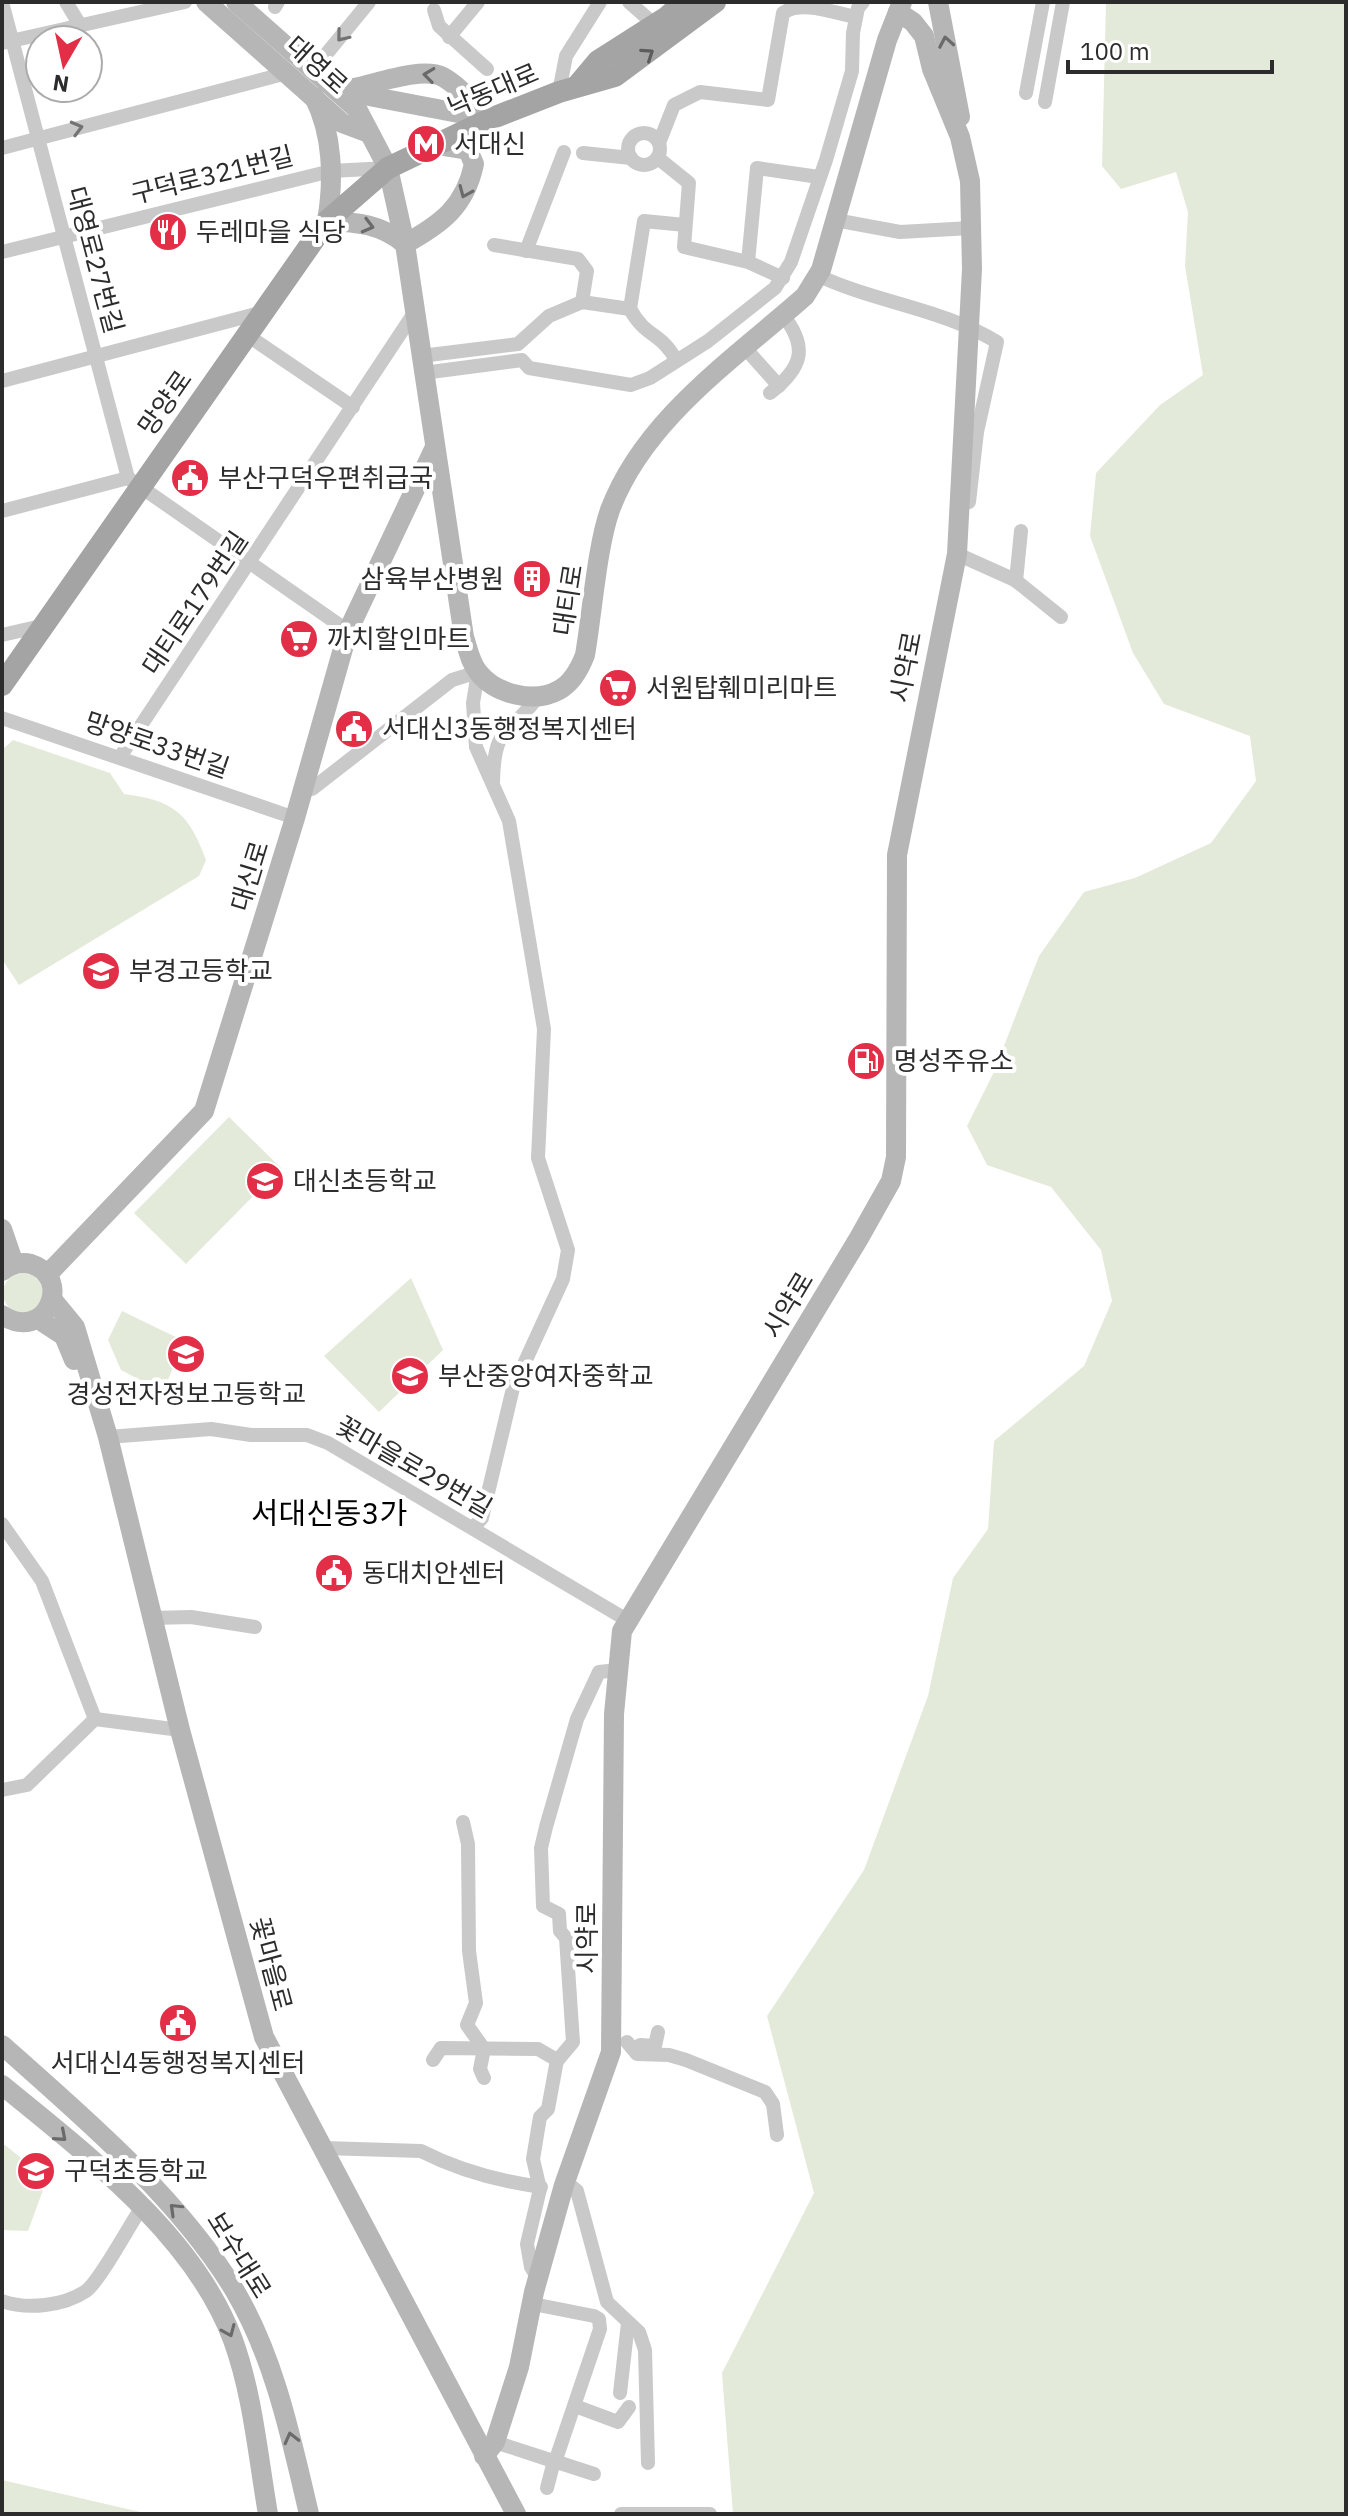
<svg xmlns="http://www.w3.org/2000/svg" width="1348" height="2516" viewBox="0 0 1348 2516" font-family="'IBM Plex Sans','Noto Sans KR',sans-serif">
	<rect width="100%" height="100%" fill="#fff"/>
	<g fill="#e3ead9">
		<polygon points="1106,2 1346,2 1346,2514 733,2514 722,2373 814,2193 767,2016 864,1870 928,1696 953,1578 988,1529 994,1441 1084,1366 1112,1301 1101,1250 1051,1187 987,1165 967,1126 993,1074 1039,956 1084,892 1135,878 1211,843 1256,781 1250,736 1164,704 1133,653 1090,536 1096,473 1160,405 1203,375 1185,266 1188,212 1176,172 1121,189 1102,166"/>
		<path d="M13 740 110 773 124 794C173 800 189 813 206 860L199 876 19 985 2 959V750Z"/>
		<polygon points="229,1117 281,1168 186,1264 134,1213"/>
		<circle cx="23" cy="1293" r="20"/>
		<polygon points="411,1278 443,1350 379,1412 324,1356"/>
		<polygon points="122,1311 184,1341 163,1392 121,1370 108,1340"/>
		<polygon points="5,2145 47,2179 28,2231 2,2230 2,2146"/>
		<polygon points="2,2480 149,2514 2,2514"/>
	</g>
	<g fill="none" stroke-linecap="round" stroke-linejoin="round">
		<g stroke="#c9c9c9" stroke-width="14">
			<polyline points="2,2 128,478 348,631"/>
			<polyline points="66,2 80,25"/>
			<polyline points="629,2 655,25"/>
			<polyline points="275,7 278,2"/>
			<polyline points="434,10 439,26 487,69"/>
			<polyline points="449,37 478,2"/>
			<polyline points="2,43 185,2"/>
			<polyline points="314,69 369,2"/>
			<polyline points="559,92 566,56 600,2"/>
			<polyline points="1026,93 1043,2"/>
			<polyline points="1045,102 1063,2"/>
			<circle cx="644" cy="149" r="16"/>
			<path d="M659 143 674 105 700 92 768 100 783 13C801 0 834 13 856 17"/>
			<polyline points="2,148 287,73"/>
			<polyline points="583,153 631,158"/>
			<polyline points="658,158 689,183 684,247 748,262 757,168 819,177"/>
			<polyline points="835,220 900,232 971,228"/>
			<polyline points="494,245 578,259 587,271 582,302"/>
			<polyline points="526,251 564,152"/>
			<polyline points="2,252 331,171 388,168"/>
			<polyline points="748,262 783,278"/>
			<path d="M817 275C876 303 941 308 997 342L977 432 969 502"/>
			<path d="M630 309C646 338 661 332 676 360"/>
			<polyline points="247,335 353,407"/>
			<polyline points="746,349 779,386"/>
			<polyline points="421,356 518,344 549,316 582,302 630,309 644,221 685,225"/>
			<polyline points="423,373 522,360 529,368 631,385 650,378 708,341 775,288 791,262 826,160 852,71 853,33 858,8 863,2"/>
			<polyline points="2,381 264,312"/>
			<path d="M770 393C802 368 809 348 783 315"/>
			<polyline points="2,511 128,478"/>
			<polyline points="957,554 1015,580 1061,617"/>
			<polyline points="1016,581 1021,531"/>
			<polyline points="2,635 41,626"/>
			<polyline points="2,718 295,818"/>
			<polyline points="120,757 414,313"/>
			<path d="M493 782C494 721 511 736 539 695"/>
			<polyline points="304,789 312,789 452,680 478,672 473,703 476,747 509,821 544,1029 538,1158 568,1250 563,1279 513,1388 482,1518 473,1528"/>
			<polyline points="108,1437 211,1429 251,1435 307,1435 328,1443 627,1620"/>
			<polyline points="2,1524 42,1581 95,1719"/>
			<polyline points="152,1618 191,1617 255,1627"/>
			<polyline points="95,1719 180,1730"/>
			<polyline points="2,1790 27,1785 95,1719"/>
			<polyline points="463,1822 468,1844 469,1951 476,2003 467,2025 484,2049 480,2069 484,2078"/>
			<polyline points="627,2042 637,2054 669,2055 686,2060 765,2092 773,2104 777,2135"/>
			<polyline points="640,2045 655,2046 658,2032"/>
			<polyline points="433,2060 441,2048 538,2049 557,2060 548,2109 540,2117 533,2159 540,2189 527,2244 531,2267 538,2278"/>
			<polyline points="557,2061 573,2042 566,1938 560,1931 559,1914 543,1906 541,1848 546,1827 577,1719 599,1672 618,1670"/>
			<path d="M324 2148 421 2151C458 2170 498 2181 541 2187"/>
			<polyline points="565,2181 577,2191 607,2302 639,2332 645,2350 648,2463"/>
			<path d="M2 2301C27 2310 64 2306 86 2291 100 2281 130 2224 142 2207"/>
			<polyline points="620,2393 628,2323"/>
			<polyline points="575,2406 618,2422 629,2407"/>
			<polyline points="495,2442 550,2460 556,2459 600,2329 599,2319 594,2316 533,2304"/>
			<polyline points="547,2488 554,2461 594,2474"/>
			<polyline points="621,2514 710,2514"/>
		</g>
		<g stroke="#b6b6b6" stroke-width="20">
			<polyline points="206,2 342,123 366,132"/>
			<path d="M236 2 357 109 388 168 405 244 464 637C468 649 470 662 478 672 495 694 534 704 559 690 572 683 580 668 585 655 592 615 597 546 610 510 644 419 734 359 805 296L821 270 887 40 902 2"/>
			<polyline points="938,2 960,117"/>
			<path d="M338 91C367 88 419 65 443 77 461 87 475 106 490 119"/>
			<polyline points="353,93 490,119"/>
			<path d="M314 97C333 134 334 180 327 221 357 222 381 224 405 244 441 224 465 207 474 164L468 150 437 145"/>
			<polyline points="2,1229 14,1264"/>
			<path d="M2 1271C11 1264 20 1261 31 1264 74 1277 46 1344 2 1315"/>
			<polyline points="47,1275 204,1111 295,818 348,631 435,447"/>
			<polyline points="52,1299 75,1327 108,1437 180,1730 264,2037 516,2514"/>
			<polyline points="38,1319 64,1336 74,1360"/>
			<path d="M2 2045C83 2117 179 2198 235 2291 275 2359 291 2438 309 2514"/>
			<path d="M2 2085C87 2155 194 2235 233 2340 253 2395 258 2457 268 2514"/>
			<polyline points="484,2456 495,2442 519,2367 534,2292 564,2185 611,2052 614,1714 622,1631 859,1238 891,1181 896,1157 897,855 957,554 972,269 970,181 960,137 932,69 924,36 913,22 898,12"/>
		</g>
		<g stroke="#a4a4a4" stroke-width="22">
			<polyline points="577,86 598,61 667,17 684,2"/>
			<polyline points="2,685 327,221 388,168 490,119 559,92 615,76 715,2"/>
		</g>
	</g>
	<defs><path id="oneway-chevron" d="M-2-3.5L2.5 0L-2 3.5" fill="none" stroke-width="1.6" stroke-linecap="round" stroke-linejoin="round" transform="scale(2)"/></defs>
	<g stroke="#737373">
		<use href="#oneway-chevron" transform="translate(342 36) rotate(129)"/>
		<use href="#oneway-chevron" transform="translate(77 128) rotate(-15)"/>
	</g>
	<g stroke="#6a6a6a">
		<use href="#oneway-chevron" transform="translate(946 42) rotate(-100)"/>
		<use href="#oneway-chevron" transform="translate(429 75) rotate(-173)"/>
		<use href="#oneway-chevron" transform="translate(465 192) rotate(113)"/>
		<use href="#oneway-chevron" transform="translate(368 226) rotate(15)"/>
		<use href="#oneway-chevron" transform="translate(61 2136) rotate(41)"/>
		<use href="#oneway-chevron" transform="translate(175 2209) rotate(-136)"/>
		<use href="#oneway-chevron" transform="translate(229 2331) rotate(67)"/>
		<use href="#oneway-chevron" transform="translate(291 2438) rotate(-104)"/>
	</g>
	<use stroke="#5c5c5c" href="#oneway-chevron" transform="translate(648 54) rotate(-34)"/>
	<defs>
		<symbol id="metro-disc" viewBox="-11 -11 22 22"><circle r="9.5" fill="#e22f47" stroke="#fff"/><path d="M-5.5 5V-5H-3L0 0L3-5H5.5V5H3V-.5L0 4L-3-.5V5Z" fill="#fff"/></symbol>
		<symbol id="restaurant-disc" viewBox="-11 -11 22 22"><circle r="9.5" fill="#e22f47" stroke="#fff"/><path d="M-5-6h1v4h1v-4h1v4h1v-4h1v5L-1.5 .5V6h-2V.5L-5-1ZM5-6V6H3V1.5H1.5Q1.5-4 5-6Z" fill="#fff"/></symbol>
		<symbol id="civic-disc" viewBox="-11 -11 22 22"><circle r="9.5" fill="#e22f47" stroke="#fff"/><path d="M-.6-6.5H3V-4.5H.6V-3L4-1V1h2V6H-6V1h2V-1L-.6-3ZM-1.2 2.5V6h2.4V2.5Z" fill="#fff"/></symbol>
		<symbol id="building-disc" viewBox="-11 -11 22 22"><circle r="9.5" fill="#e22f47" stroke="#fff"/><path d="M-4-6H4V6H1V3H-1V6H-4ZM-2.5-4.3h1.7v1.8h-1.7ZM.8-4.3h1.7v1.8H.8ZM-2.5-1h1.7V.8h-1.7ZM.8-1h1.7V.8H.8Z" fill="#fff"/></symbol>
		<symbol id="supermarket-disc" viewBox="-11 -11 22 22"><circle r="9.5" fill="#e22f47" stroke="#fff"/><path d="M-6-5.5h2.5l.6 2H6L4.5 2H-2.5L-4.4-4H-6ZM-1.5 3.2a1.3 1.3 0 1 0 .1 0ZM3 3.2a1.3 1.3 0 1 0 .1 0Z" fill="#fff"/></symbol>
		<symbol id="school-disc" viewBox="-11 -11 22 22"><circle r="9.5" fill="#e22f47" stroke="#fff"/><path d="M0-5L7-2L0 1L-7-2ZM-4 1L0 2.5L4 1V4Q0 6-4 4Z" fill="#fff"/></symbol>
		<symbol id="fuel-disc" viewBox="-11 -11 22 22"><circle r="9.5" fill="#e22f47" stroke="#fff"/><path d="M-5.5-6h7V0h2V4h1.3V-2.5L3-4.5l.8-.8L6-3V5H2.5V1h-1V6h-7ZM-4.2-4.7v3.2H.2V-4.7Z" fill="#fff"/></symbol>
	</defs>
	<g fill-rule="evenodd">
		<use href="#metro-disc" x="404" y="122" width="44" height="44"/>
		<use href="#restaurant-disc" x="146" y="210" width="44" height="44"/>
		<use href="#civic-disc" x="168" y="456" width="44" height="44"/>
		<use href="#building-disc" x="510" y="557" width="44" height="44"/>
		<use href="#supermarket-disc" x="277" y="617" width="44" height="44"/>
		<use href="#supermarket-disc" x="596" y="666" width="44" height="44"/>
		<use href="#civic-disc" x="332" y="707" width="44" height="44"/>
		<use href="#school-disc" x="79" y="949" width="44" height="44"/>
		<use href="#fuel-disc" x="844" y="1039" width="44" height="44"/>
		<use href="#school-disc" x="243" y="1159" width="44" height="44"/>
		<use href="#school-disc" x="164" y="1332" width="44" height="44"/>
		<use href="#school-disc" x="388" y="1354" width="44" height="44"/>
		<use href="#civic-disc" x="312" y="1551" width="44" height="44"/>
		<use href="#civic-disc" x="156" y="2001" width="44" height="44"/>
		<use href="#school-disc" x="14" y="2149" width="44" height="44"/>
	</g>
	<g text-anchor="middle" stroke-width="8" stroke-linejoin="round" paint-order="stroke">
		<g font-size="26" fill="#2c2c2c" stroke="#fff">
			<text transform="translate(317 65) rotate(42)" y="9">대영로</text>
			<text transform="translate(493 90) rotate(-23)" y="9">낙동대로</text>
			<text transform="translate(212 175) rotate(-14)" y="9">구덕로321번길</text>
			<text transform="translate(95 260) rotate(75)" y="9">대영로27번길</text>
			<text transform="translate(165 403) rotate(-55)" y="9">망양로</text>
			<text transform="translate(568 600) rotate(-81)" y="9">대티로</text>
			<text transform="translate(195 603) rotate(-56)" y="9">대티로179번길</text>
			<text transform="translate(906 667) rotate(-79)" y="9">시약로</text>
			<text transform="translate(157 745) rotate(19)" y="9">망양로33번길</text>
			<text transform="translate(250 876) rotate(-73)" y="9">대신로</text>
			<text transform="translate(788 1305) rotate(-59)" y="9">시약로</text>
			<text transform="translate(414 1467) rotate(30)" y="9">꽃마을로29번길</text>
			<text transform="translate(587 1938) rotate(-90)" y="9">시약로</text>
			<text transform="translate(271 1964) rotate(75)" y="9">꽃마을로</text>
			<text transform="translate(239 2255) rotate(58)" y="9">보수대로</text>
		</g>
		<g font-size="26" fill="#2c2c2c" stroke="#fff" text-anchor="start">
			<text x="454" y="153">서대신</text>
			<text x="196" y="241">두레마을 식당</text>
			<text x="218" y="487">부산구덕우편취급국</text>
			<text x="504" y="588" text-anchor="end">삼육부산병원</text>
			<text x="327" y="648">까치할인마트</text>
			<text x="646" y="697">서원탑훼미리마트</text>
			<text x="382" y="738">서대신3동행정복지센터</text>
			<text x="129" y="980">부경고등학교</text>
			<text x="894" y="1070">명성주유소</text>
			<text x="293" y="1190">대신초등학교</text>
			<text x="438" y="1385">부산중앙여자중학교</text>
			<text x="186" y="1403" text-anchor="middle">경성전자정보고등학교</text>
			<text x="362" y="1582">동대치안센터</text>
			<text x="178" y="2072" text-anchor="middle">서대신4동행정복지센터</text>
			<text x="64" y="2180">구덕초등학교</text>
		</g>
		<g font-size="30" fill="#000" stroke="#fff">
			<text x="329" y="1524">서대신동3가</text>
		</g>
	</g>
	<rect width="1348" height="2516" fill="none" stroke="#2c2c2c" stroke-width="8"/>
	<g transform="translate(64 64) rotate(189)"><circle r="38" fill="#ffffff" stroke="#ababab" stroke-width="2"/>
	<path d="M0-6L14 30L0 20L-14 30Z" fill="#e22f47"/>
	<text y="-12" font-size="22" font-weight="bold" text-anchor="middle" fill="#2c2c2c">N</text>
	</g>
	<path d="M1068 60v12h204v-12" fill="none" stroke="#2c2c2c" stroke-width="4"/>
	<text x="1080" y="60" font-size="24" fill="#2c2c2c" stroke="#ffffff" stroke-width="6" paint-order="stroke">100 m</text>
</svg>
